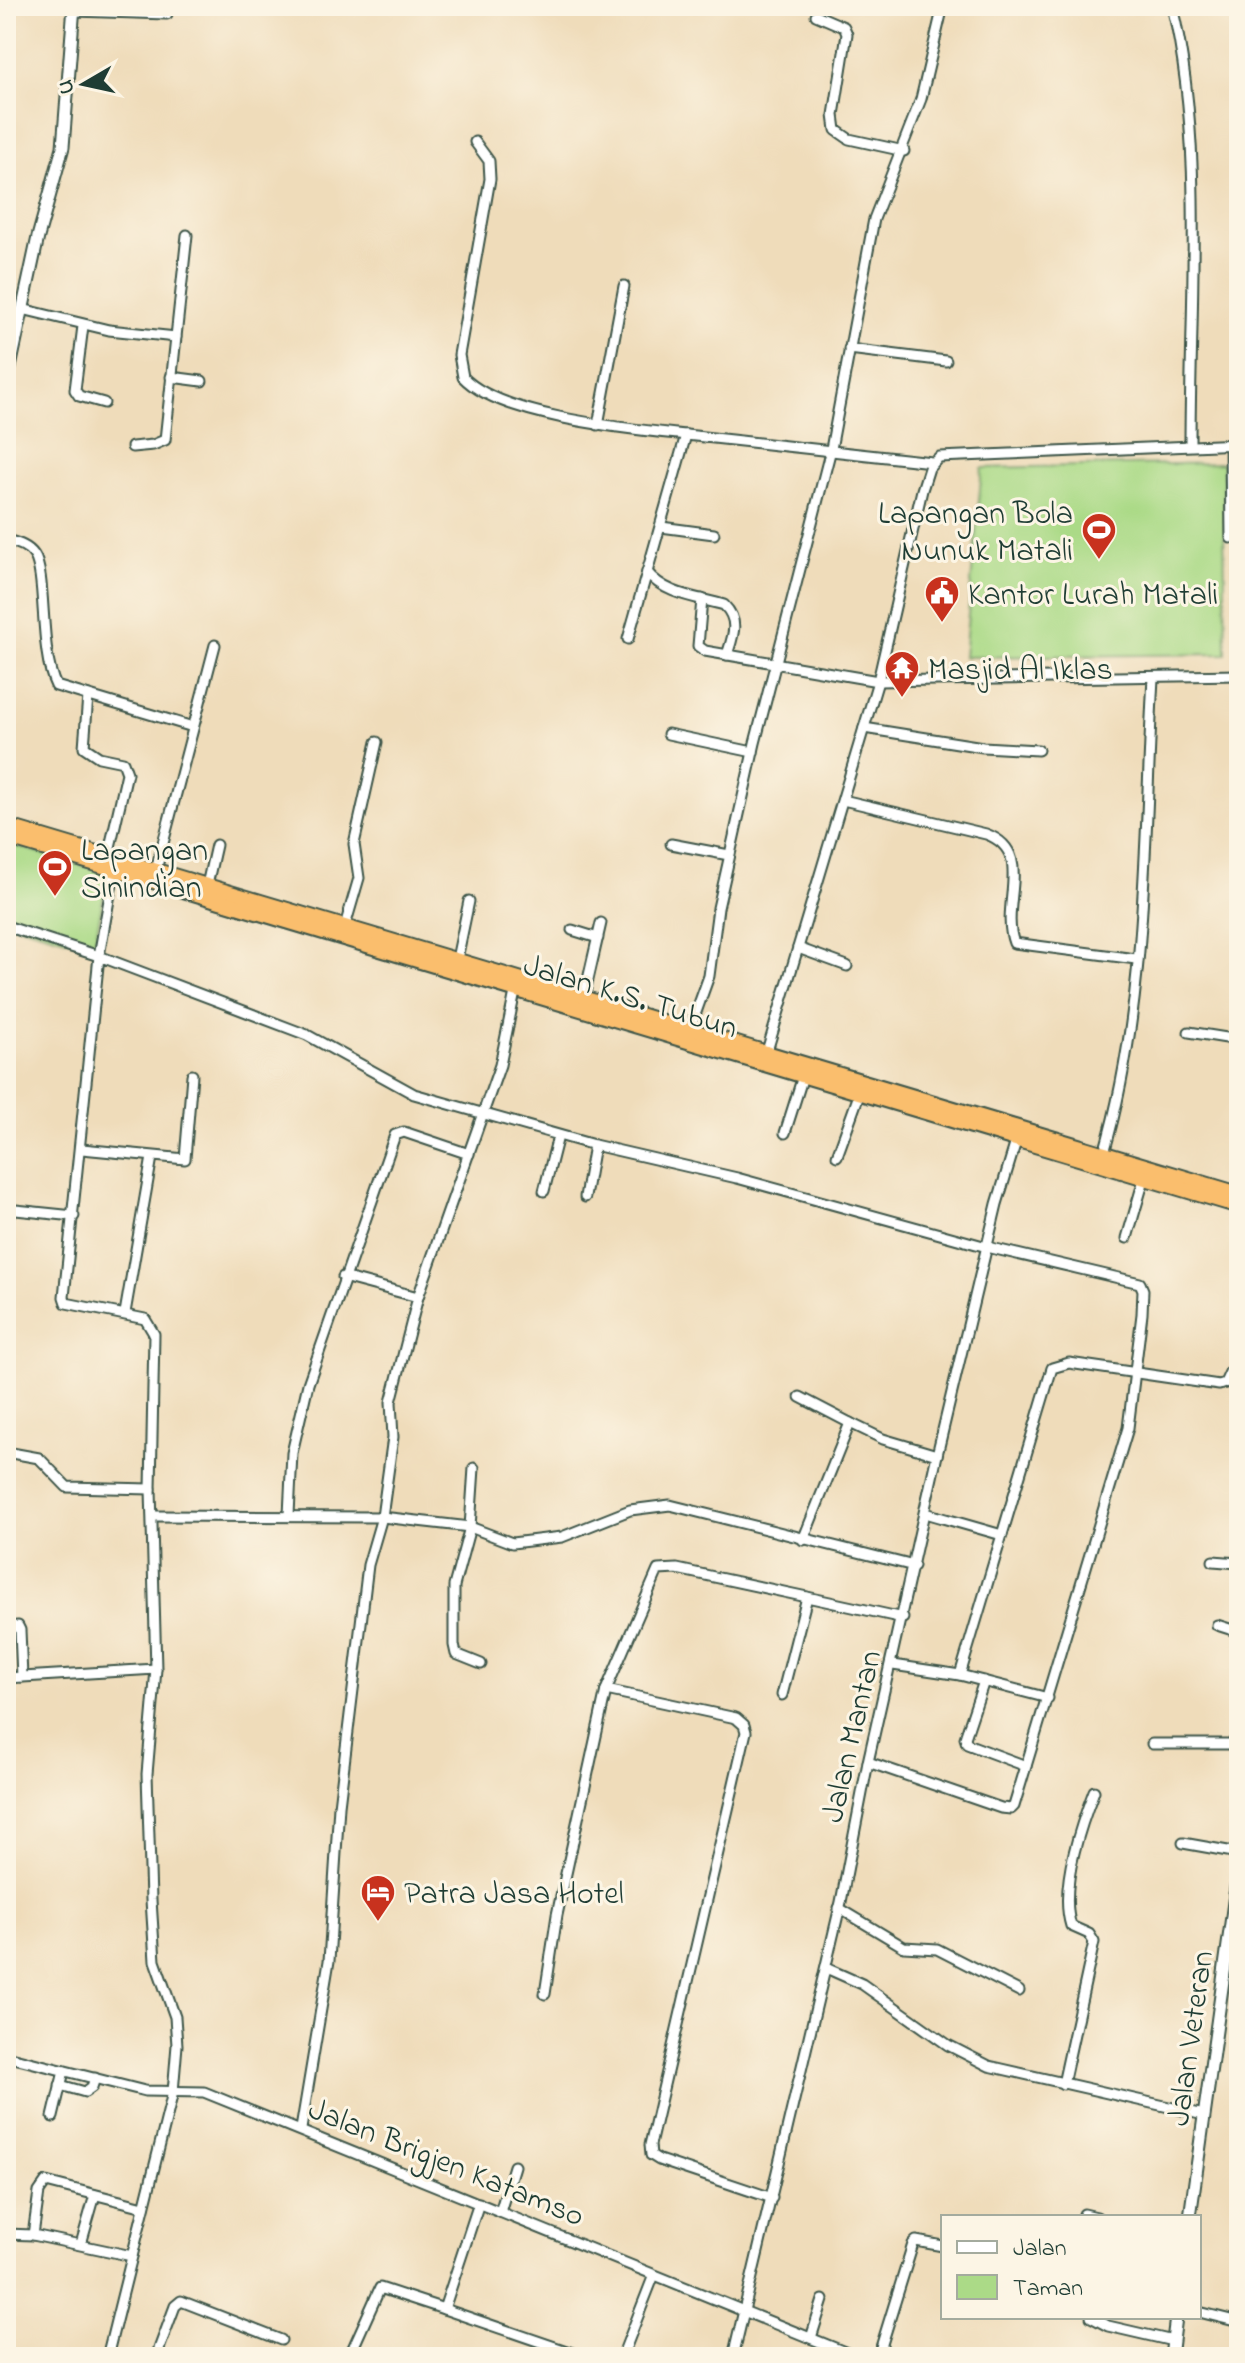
<svg xmlns="http://www.w3.org/2000/svg" width="1245" height="2363" viewBox="0 0 1245 2363" font-family="'Indie Flower',sans-serif">
	<rect width="100%" height="100%" fill="#fcf5e5"/>
	<filter id="ink" filterUnits="userSpaceOnUse"><feTurbulence type="fractalNoise" baseFrequency=".0125" numOctaves="2"/><feDisplacementMap in="SourceGraphic" scale="16" xChannelSelector="R" yChannelSelector="G"/><feConvolveMatrix kernelMatrix="1 2 1 2 8 2 1 2 1" color-interpolation-filters="sRGB"/></filter>
	<filter id="wash" filterUnits="userSpaceOnUse"><feTurbulence type="fractalNoise" baseFrequency=".006" numOctaves="4" result="noise"/><feDisplacementMap in="SourceGraphic" scale="32" xChannelSelector="R" yChannelSelector="G"/><feGaussianBlur stdDeviation="1.8" result="paint"/><feColorMatrix in="noise" values="0 0 0 0 0 0 0 0 0 0 0 0 0 0 0 0 0 1.4 0 .05"/><feComposite in="paint" operator="in"/></filter>
	<g filter="url(#wash)">
		<rect width="100%" height="100%" fill="#efdcba"/>
		<g fill="#abda87" stroke="#658c5e" stroke-width="2">
			<polygon points="1223,463 1226,654 964,657 982,468"/>
			<polygon points="6,843 108,873 94,947 6,922"/>
		</g>
	</g>
	<g filter="url(#ink)">
		<g fill="none" stroke-linecap="round" stroke-linejoin="round">
			<defs>
				<g id="minor">
					<path d="M1172 6C1205 143 1190 304 1190 445"/>
					<polyline points="74,11 167,14"/>
					<polyline points="816,15 844,27 847,34 834,115 836,130 849,139 904,151"/>
					<path d="M475 142 489 161 490 179 459 355 463 377C500 417 630 429 686 435"/>
					<polyline points="6,150 7,151"/>
					<polyline points="6,309 20,315"/>
					<polyline points="22,309 109,330 176,337 187,235"/>
					<polyline points="83,326 75,390 79,396 104,403"/>
					<polyline points="849,349 946,361"/>
					<polyline points="171,377 202,381"/>
					<polyline points="598,425 624,286"/>
					<polyline points="1230,444 1231,538"/>
					<polyline points="132,447 153,445 165,440 176,337"/>
					<polyline points="661,527 714,534"/>
					<path d="M6 540C16 543 27 545 34 555 47 574 39 652 56 686L193 727"/>
					<path d="M647 572C665 595 697 597 724 605 740 621 733 636 727 655"/>
					<polyline points="702,599 698,646 705,651 878,681 1239,675"/>
					<polyline points="628,639 686,435 932,462"/>
					<polyline points="88,696 84,747 99,757 123,762 127,773 108,856"/>
					<polyline points="864,728 983,747 1038,750"/>
					<polyline points="668,734 753,752"/>
					<path d="M843 800 986 834C1036 852 999 905 1014 943L1136 959"/>
					<polyline points="671,844 729,855"/>
					<polyline points="156,870 215,645"/>
					<polyline points="207,885 216,845"/>
					<polyline points="6,926 99,956 115,866"/>
					<polyline points="345,926 359,878 354,844 377,742"/>
					<polyline points="572,930 598,938"/>
					<polyline points="798,948 847,966"/>
					<polyline points="457,959 469,901"/>
					<polyline points="584,997 601,923"/>
					<polyline points="690,1029 709,976 718,908 755,743 831,449 874,219 921,99 943,6"/>
					<polyline points="1189,1032 1239,1040"/>
					<polyline points="767,1051 878,681 922,490 929,468 939,457 1239,444"/>
					<polyline points="785,1133 803,1076"/>
					<polyline points="82,1149 185,1159 192,1075"/>
					<path d="M1104 1153C1148 1002 1144 835 1153 678"/>
					<polyline points="837,1156 860,1092"/>
					<polyline points="544,1191 558,1136"/>
					<polyline points="585,1197 594,1145"/>
					<polyline points="6,1209 74,1216"/>
					<polyline points="1127,1238 1145,1176"/>
					<polyline points="343,1277 418,1297"/>
					<polyline points="125,1313 152,1157"/>
					<polyline points="800,1397 850,1423"/>
					<polyline points="6,1452 39,1458 67,1487 151,1489"/>
					<polyline points="474,1468 470,1527 454,1586 454,1645 456,1654 481,1664"/>
					<polyline points="925,1513 1002,1535"/>
					<polyline points="289,1515 292,1453 308,1384 395,1135 404,1132 469,1154"/>
					<polyline points="153,1516 382,1517 470,1527 512,1543 562,1537 630,1510 670,1505 914,1566"/>
					<polyline points="803,1540 850,1423 883,1439 937,1455"/>
					<polyline points="1213,1561 1239,1563"/>
					<polyline points="1217,1625 1239,1632"/>
					<polyline points="6,1627 18,1626 20,1630 22,1677"/>
					<polyline points="893,1665 960,1675"/>
					<polyline points="6,1678 156,1669"/>
					<polyline points="984,1681 965,1738 967,1744 1026,1766"/>
					<polyline points="606,1690 658,1570 677,1569 807,1597"/>
					<polyline points="782,1695 807,1597 903,1618"/>
					<polyline points="1048,1698 960,1675 1052,1368 1069,1363 1219,1385 1225,1383 1231,1370 1239,1367"/>
					<polyline points="1152,1744 1239,1744"/>
					<polyline points="1183,1843 1239,1853"/>
					<polyline points="839,1908 904,1947 937,1949 1019,1991"/>
					<polyline points="826,1968 862,1984 948,2045 989,2066 1204,2115"/>
					<polyline points="545,1994 557,1915 606,1690 736,1718 744,1725 746,1732 650,2145 651,2155 659,2160 772,2198"/>
					<polyline points="6,2056 145,2091 204,2092 857,2357"/>
					<path d="M1063 2084 1094 1942 1089 1934 1071 1926C1059 1888 1080 1827 1094 1791"/>
					<polyline points="60,2085 85,2092 92,2087 95,2078"/>
					<polyline points="53,2117 64,2071"/>
					<polyline points="301,2129 329,1961 339,1806 368,1565 382,1517 393,1437 391,1402 418,1297 500,1065 516,987"/>
					<polyline points="500,2212 514,2166"/>
					<polyline points="1084,2214 1097,2217"/>
					<polyline points="6,2234 33,2235 132,2256"/>
					<polyline points="33,2235 39,2192 46,2182 144,2207"/>
					<polyline points="81,2244 95,2195"/>
					<polyline points="444,2309 584,2357"/>
					<polyline points="1199,2312 1239,2322"/>
					<polyline points="1091,2317 1108,2326 1173,2341"/>
					<polyline points="811,2338 823,2300"/>
					<polyline points="107,2357 173,2092 177,2045 175,2017 155,1961 151,1900 147,1774 156,1669 151,1489 154,1334 145,1319 66,1303 64,1297 99,956 307,1035 414,1094 594,1145 737,1178 987,1247 1140,1283 1143,1290 1142,1314 1128,1428 1014,1806 1011,1809 1001,1808 868,1762"/>
					<polyline points="156,2357 175,2306 181,2301 281,2340"/>
					<polyline points="349,2357 380,2288 444,2309 479,2203"/>
					<polyline points="622,2357 654,2275"/>
					<polyline points="733,2357 841,1902 868,1762 937,1455 997,1204 1017,1138"/>
					<polyline points="878,2357 913,2244 916,2241 943,2246"/>
				</g>
				<g id="tertiary">
					<polyline points="6,386 38,237 63,147 74,6"/>
					<polyline points="1190,2217 1239,1866"/>
					<polyline points="1171,2357 1176,2317"/>
				</g>
				<g id="trunk">
					<polyline points="6,826 1239,1194"/>
					<polyline points="6,837 1239,1206"/>
				</g>
			</defs>
			<use href="#minor" stroke="#3e5548" stroke-width="13"/>
			<use href="#tertiary" stroke="#3e5548" stroke-width="15"/>
			<use href="#trunk" stroke="#3e5548" stroke-width="18"/>
			<use href="#minor" stroke="#fff" stroke-width="9"/>
			<use href="#tertiary" stroke="#fff" stroke-width="11"/>
			<use href="#trunk" stroke="#fabe6d" stroke-width="14"/>
		</g>
	</g>
	<defs>
		<symbol id="stadium-pin" viewBox="-11 -11 22 30"><path d="M0 17L-7.5 6A9.5 9.5 0 1 1 7.5 6Z" fill="#c8321e" stroke="#fcf5e5"/><path d="M0-5a6.5 5 0 1 0 0 10a6.5 5 0 1 0 0-10ZM-3.5-1.8h7v3.6h-7Z" fill="#fff"/></symbol>
		<symbol id="civic-pin" viewBox="-11 -11 22 30"><path d="M0 17L-7.5 6A9.5 9.5 0 1 1 7.5 6Z" fill="#c8321e" stroke="#fcf5e5"/><path d="M-.6-6.5H3V-4.5H.6V-3L4-1V1h2V6H-6V1h2V-1L-.6-3ZM-1.2 2.5V6h2.4V2.5Z" fill="#fff"/></symbol>
		<symbol id="temple-pin" viewBox="-11 -11 22 30"><path d="M0 17L-7.5 6A9.5 9.5 0 1 1 7.5 6Z" fill="#c8321e" stroke="#fcf5e5"/><path d="M0-6L5-2H3V0L6.5 2.5H4V6H1.5V3h-3V6H-4V2.5H-6.5L-3 0V-2H-5Z" fill="#fff"/></symbol>
		<symbol id="hotel-pin" viewBox="-11 -11 22 30"><path d="M0 17L-7.5 6A9.5 9.5 0 1 1 7.5 6Z" fill="#c8321e" stroke="#fcf5e5"/><path d="M-6-4.5h1.5V1H6V5H4.5V3h-9V5H-6ZM-4 0a1.8 1.8 0 1 1 3.6 0ZM.5 0V-2.5h3Q6-2.5 6 0Z" fill="#fff"/></symbol>
	</defs>
	<g fill-rule="evenodd">
		<use href="#stadium-pin" x="1079" y="510" width="40" height="54"/>
		<use href="#civic-pin" x="922" y="573" width="40" height="54"/>
		<use href="#temple-pin" x="882" y="648" width="40" height="54"/>
		<use href="#stadium-pin" x="35" y="847" width="40" height="54"/>
		<use href="#hotel-pin" x="358" y="1872" width="40" height="54"/>
	</g>
	<g text-anchor="middle" stroke-width="6" stroke-linejoin="round" paint-order="stroke">
		<g font-size="32" fill="#1f3d34" stroke="#fcf5e5" text-anchor="start">
			<text x="1073" y="523" text-anchor="end">Lapangan Bola<tspan x="1073" dy="37">Nunuk Matali</tspan></text>
			<text x="968" y="604">Kantor Lurah Matali</text>
			<text x="928" y="679">Masjid Al Iklas</text>
			<text x="81" y="860">Lapangan<tspan x="81" dy="37">Sinindian</tspan></text>
			<text x="404" y="1903">Patra Jasa Hotel</text>
		</g>
		<g font-size="32" fill="#1f3d34" stroke="#fcf5e5">
			<text transform="translate(631 995) rotate(17)" y="11">Jalan K.S. Tubun</text>
			<text transform="translate(850 1736) rotate(-77)" y="11">Jalan Mantan</text>
			<text transform="translate(1189 2038) rotate(-82)" y="11">Jalan Veteran</text>
			<text transform="translate(447 2161) rotate(22)" y="11">Jalan Brigjen Katamso</text>
		</g>
	</g>
	<rect width="1245" height="2363" fill="none" stroke="#fcf5e5" stroke-width="32"/>
	<rect x="941" y="2215" width="260" height="104" fill="#fcf5e5" stroke="#a4ab9e" stroke-width="2"/>
	<rect x="957" y="2241" width="40" height="12" fill="#ffffff" stroke="#a4ab9e" stroke-width="2"/>
	<text x="1013" y="2255" font-size="24" fill="#1f3d34">Jalan</text>
	<rect x="957" y="2275" width="40" height="24" fill="#abda87" stroke="#a4ab9e" stroke-width="2"/>
	<text x="1013" y="2295" font-size="24" fill="#1f3d34">Taman</text>
	<g transform="translate(84 84) rotate(261)" stroke="#fcf5e5" stroke-width="6" paint-order="stroke">
	<path d="M0-6L14 30L0 20L-14 30Z" fill="#1f3d34"/>
	<text y="-12" font-size="22" font-weight="bold" text-anchor="middle" fill="#1f3d34">U</text>
	</g>
</svg>
